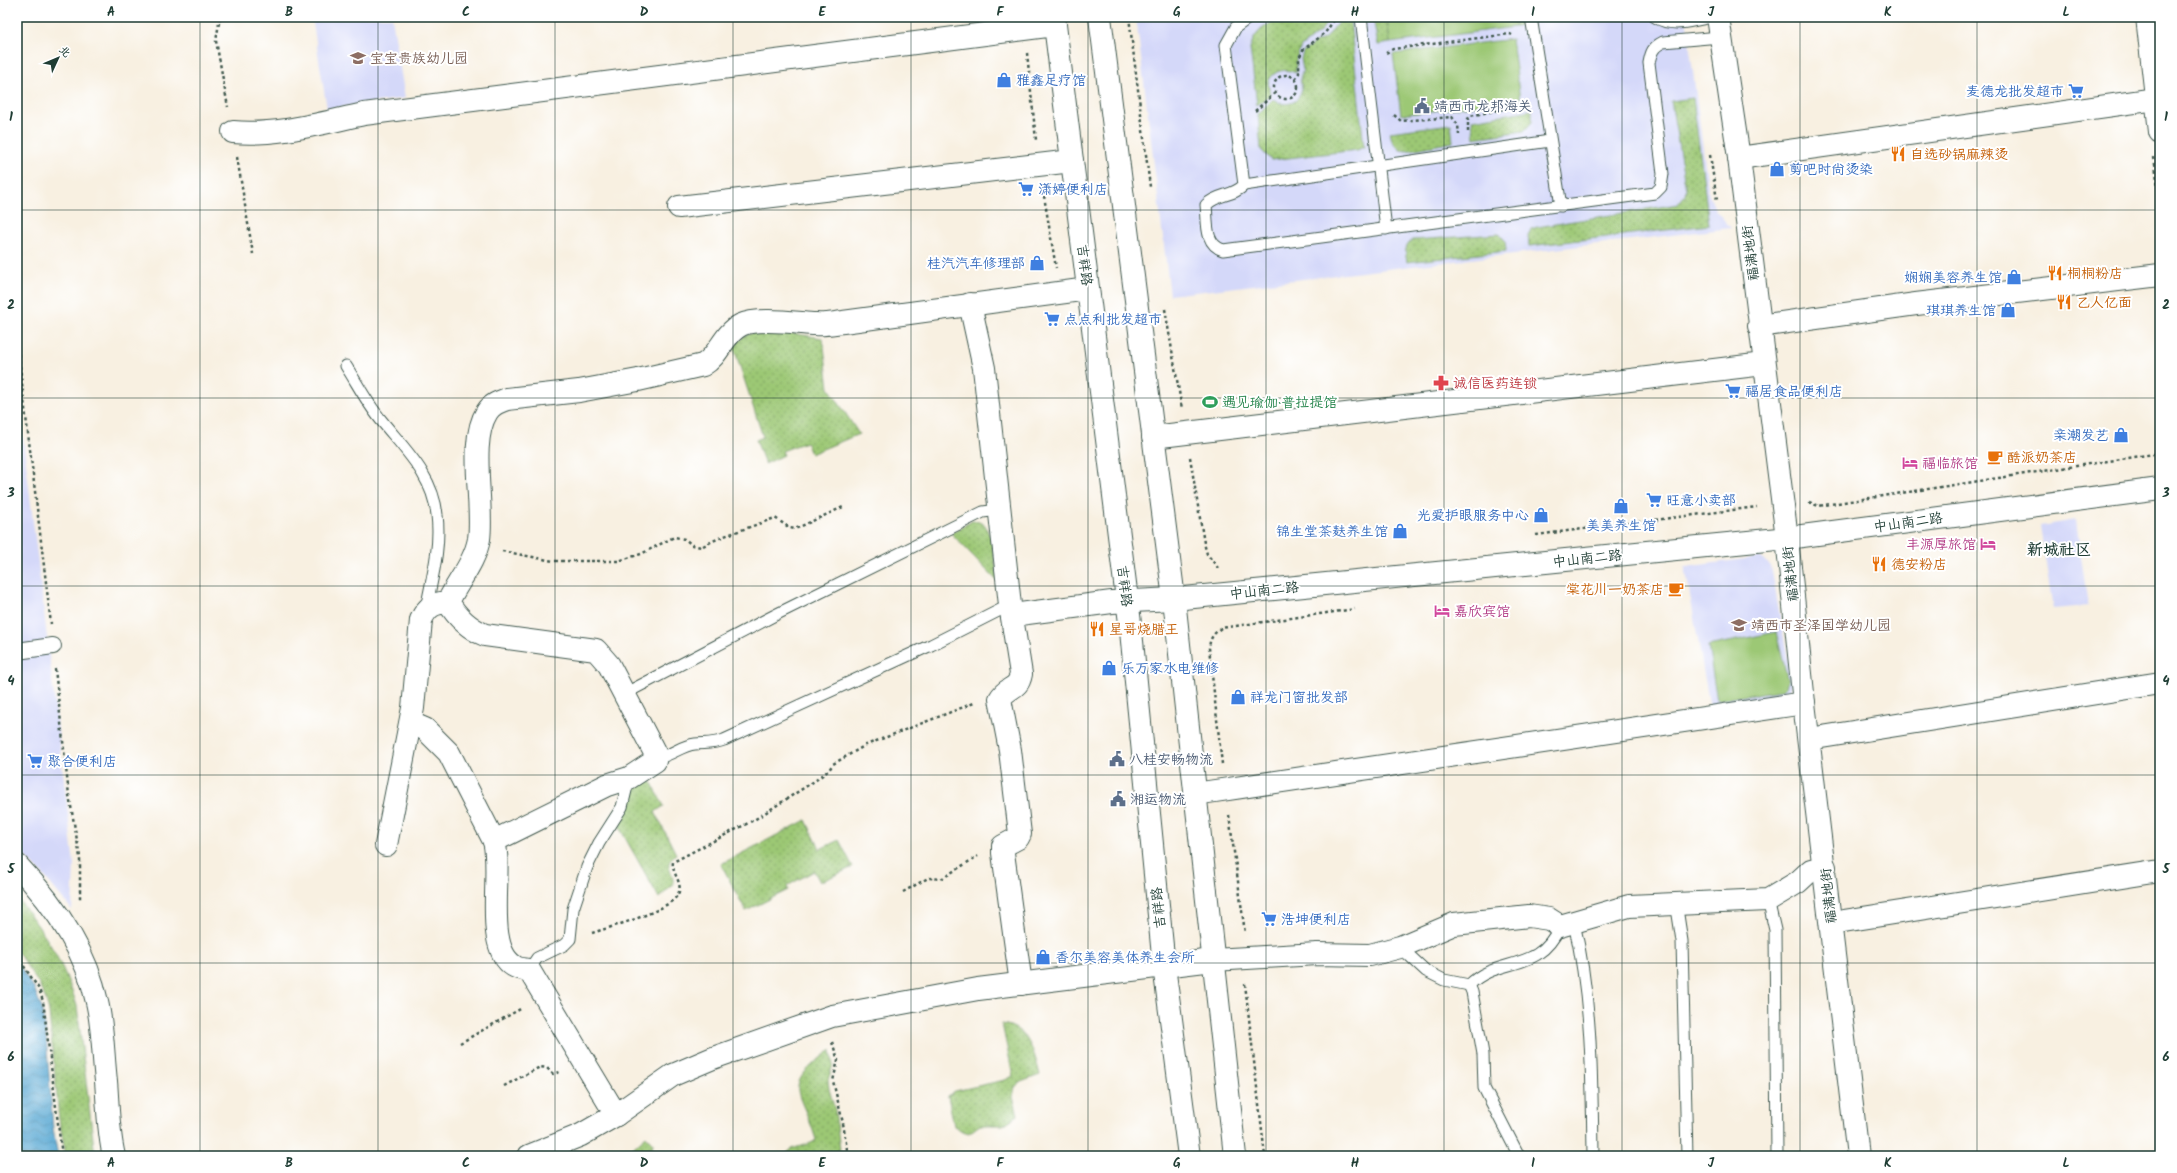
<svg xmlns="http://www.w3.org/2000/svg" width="2177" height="1173" viewBox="0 0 2177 1173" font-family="Kalam,'LXGW WenKai TC',sans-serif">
	<defs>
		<pattern id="grass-dots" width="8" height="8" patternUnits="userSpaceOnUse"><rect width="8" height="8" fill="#9cc875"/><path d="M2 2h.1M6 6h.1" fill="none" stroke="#7fa461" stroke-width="1.8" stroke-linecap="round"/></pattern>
		<pattern id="water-waves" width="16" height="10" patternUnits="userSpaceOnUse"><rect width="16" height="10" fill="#59a8d3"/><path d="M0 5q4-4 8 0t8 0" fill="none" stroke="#498aac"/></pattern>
	</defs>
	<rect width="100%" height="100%" fill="#fff"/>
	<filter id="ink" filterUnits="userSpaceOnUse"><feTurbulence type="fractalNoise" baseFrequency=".025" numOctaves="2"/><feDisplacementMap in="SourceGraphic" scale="8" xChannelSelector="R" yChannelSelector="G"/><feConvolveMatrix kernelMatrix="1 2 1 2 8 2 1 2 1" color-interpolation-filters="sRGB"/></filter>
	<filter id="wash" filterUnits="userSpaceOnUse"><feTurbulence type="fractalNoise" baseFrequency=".012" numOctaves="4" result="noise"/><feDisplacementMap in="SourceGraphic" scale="16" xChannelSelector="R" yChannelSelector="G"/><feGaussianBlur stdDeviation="0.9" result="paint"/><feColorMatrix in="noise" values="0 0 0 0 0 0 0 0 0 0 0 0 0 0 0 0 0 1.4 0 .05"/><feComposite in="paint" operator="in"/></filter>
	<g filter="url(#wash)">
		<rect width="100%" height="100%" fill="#f8f0e1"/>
		<g fill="#d4d8f9">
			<polygon points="312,17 392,17 405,98 327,109"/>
			<polygon points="1136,17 1686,17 1709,195 1716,211 1731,228 1170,295"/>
			<polygon points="17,387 74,864 72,910 39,870 17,849"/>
			<polygon points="2076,520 2088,606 2053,609 2040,526"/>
			<polygon points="1760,557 1771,566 1792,683 1790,689 1784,694 1710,708 1685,567"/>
		</g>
		<g fill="url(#grass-dots)" stroke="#5e8254">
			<path d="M1285 17H1331L1321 31 1301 47 1296 59V73C1284 68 1274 70 1268 82L1270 95 1257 105 1250 48C1256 29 1267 24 1285 17Z"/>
			<path d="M1342 17H1348L1350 20 1364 147 1357 150 1271 160 1261 150 1258 114 1273 99C1282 106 1290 105 1298 99L1302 89 1300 78 1303 70 1301 59 1303 52 1315 43 1327 37Z"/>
			<polygon points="1373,17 1387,17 1390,43 1378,45"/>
			<polygon points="1513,17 1520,17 1521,23 1518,27 1515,27"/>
			<polygon points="1693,98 1709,225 1529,246 1528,236 1531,229 1537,227 1678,204 1685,195 1686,190 1671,101"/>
			<polygon points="1532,110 1532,122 1524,131 1474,138 1472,120"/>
			<polygon points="1451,124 1453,142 1406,151 1400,150 1392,141 1390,132"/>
			<path d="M1499 234 1505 240 1506 251 1407 262C1405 252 1404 246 1413 240Z"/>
			<path d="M769 330 823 338 829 388 859 434 811 454 806 442 782 451 784 455 765 464 756 440 763 437 734 348C743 332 752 333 769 330Z"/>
			<polygon points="972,521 978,521 985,525 991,539 999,583 951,533"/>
			<path d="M647 774 664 806 655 812 676 854C661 866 675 871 673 885L659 898 619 827 628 809 630 795 635 786Z"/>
			<polygon points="806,820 820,849 839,840 853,867 820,882 814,871 787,886 788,890 746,911 721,864"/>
			<path d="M17 898C45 933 64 963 77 1006L95 1156H66L59 1119 49 1012 46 1000 39 984 17 951Z"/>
			<path d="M1002 1024C1029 1028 1034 1052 1040 1075L1021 1082 1015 1087 1013 1097 1018 1115 1003 1125H980L969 1133 962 1131 954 1126 948 1096 955 1091 1005 1080 1013 1076Z"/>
			<path d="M831 1050 833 1065 828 1080 829 1089 835 1110 840 1150 823 1156H785C792 1144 806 1148 816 1140 801 1088 778 1089 831 1050Z"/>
			<polygon points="646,1136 653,1143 651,1156 624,1156"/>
		</g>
		<g fill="#9cc875" stroke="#5e8254">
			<polygon points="1387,17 1513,17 1515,27 1390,43"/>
			<polygon points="1512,39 1520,100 1401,115 1393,54"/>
			<polygon points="1776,632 1788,681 1786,687 1782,690 1717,700 1708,646"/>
		</g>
		<polygon fill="url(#water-waves)" stroke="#3c7284" points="17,962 34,988 42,1009 46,1035 53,1128 58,1156 17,1156"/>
	</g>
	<g filter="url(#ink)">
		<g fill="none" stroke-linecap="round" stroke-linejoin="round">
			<defs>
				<g id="service">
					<path d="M1250 17 1236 27 1226 45 1244 185C1233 197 1218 193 1206 205 1208 222 1204 244 1223 250L1655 193 1661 187 1663 174 1649 63C1651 52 1653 47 1663 42L1720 37"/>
					<polyline points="1361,17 1386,229"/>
					<polyline points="1531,17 1561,206"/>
					<path d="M1655 17C1671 28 1693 21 1711 17"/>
					<polyline points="1244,185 1550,141"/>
					<path d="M346 366C357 383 367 403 381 420 404 449 433 475 437 515 441 547 432 578 426 609"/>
					<polyline points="624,694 777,614 983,512 998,510"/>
					<path d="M656 755 661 757C673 754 683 745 695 744 706 743 713 744 724 740L931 645 1010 605"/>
					<polyline points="1768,900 1775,930 1777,1156"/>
					<polyline points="1676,902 1682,941 1687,1156"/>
					<path d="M1574 923C1592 999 1592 1078 1593 1156"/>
					<path d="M1400 947 1426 971 1444 980 1469 985C1499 955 1538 975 1560 926"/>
					<polyline points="529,970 537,958 564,945 570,939 573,909 587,867 599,843 622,807 629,778"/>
					<polyline points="1469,985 1472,992 1483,1054 1484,1088 1519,1156"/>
				</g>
				<polyline id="pedestrian" points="17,651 53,646"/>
				<g id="minor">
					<polyline points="1718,17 1739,158 1787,538 1804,703 1858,1156"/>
					<polyline points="2147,17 2160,132"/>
					<path d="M233 132C277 136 321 123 364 114L1055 25"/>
					<polyline points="1739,158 2156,99"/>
					<polyline points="679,207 1072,161"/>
					<path d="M970 304 984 368 1010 605 1021 674C1018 691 1007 686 1000 699L1010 750 1020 834 1018 838 1003 846V853L1021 984"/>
					<polyline points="1759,326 1916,304 2160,275"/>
					<polyline points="1153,437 1764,364"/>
					<polyline points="1012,615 1112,602 1174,599 1787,538 2160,489"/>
					<polyline points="411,723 425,729 449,753 494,841"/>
					<polyline points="1809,739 2160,683"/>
					<polyline points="1195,794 1804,703"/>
					<path d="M386 845 413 708 421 620C427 607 433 603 448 602"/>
					<path d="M17 865C54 904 86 949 97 1002 103 1027 103 1055 106 1081 108 1105 108 1132 114 1156"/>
					<polyline points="1831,923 2160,871"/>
					<path d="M616 1115 529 970C525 969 518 969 514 966 483 947 503 873 494 841L607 785 629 778 655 761 656 755 609 665 596 650 485 635C468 628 457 617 448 602 458 581 475 562 479 539 484 503 468 442 487 412 492 404 499 402 507 399L579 391 638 380 703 365C720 355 723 334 741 325 757 317 797 323 815 324 824 325 834 323 843 322L1088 289"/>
					<polyline points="529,1156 581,1135 616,1115 673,1075 713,1058 832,1016 978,989 1164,966 1213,960 1317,954 1370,955 1400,947 1454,924 1529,916 1549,919 1560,926 1629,906 1768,900 1798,882 1811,870 1825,867"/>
				</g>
				<g id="primary">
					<polyline points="1054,17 1131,631 1164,966 1189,1156"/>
					<polyline points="1100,17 1174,599 1235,1156"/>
				</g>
			</defs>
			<use href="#service" stroke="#40584e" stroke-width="13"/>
			<use href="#pedestrian" stroke="#40584e" stroke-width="18"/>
			<use href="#minor" stroke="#40584e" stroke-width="24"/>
			<use href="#primary" stroke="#40584e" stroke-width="24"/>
			<g stroke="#40584e" stroke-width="2.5" stroke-dasharray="3 3" stroke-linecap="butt">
				<polyline points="220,17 216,41 228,107"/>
				<polyline points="1129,17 1150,187"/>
				<polyline points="1027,53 1036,140"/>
				<polyline points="1386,53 1393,49 1510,34 1512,35"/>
				<circle cx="1286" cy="87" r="12"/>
				<polyline points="1295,79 1299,73 1299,58 1303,50 1325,33 1336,17"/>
				<polyline points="1255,111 1275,93"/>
				<polyline points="1394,115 1401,121 1452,117 1458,125 1459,135"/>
				<polyline points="1468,132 1468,119 1470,116 1517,106 1523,102"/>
				<polyline points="1710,155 1717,200"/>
				<polyline points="237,157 253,254"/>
				<polyline points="2154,157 2160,202"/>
				<polyline points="1043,190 1056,268"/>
				<polyline points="1165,309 1182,409"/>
				<polyline points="17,342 51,624"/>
				<polyline points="1190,457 1204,543 1207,554 1218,568"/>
				<polyline points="1809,502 1818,506 2160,453"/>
				<polyline points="1536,535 1757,507"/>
				<polyline points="502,551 553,561 618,561 641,554 674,537 685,539 692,545 701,547 719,538 775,518 790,528 795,529 845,506"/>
				<polyline points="55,669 69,795 80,857 80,900"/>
				<path d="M1222 764 1209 648C1210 638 1213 634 1221 628L1355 609"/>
				<polyline points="1229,815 1245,933"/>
				<polyline points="903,892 928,878 941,879 978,856"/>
				<path d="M592 933C610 927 670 911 678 894 684 883 671 873 673 862L754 820 816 780 829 770 833 764 866 745 974 703"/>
				<polyline points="17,956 39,989 43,1001 62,1156"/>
				<polyline points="1245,984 1265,1156"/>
				<polyline points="832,1042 838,1060 833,1081 843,1123 848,1156"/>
				<polyline points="460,1043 522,1008"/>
				<polyline points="504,1086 540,1067 547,1068 553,1074 560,1072"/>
			</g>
			<use href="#service" stroke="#fff" stroke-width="11"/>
			<use href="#pedestrian" stroke="#fff" stroke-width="16"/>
			<use href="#minor" stroke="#fff" stroke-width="22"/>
			<use href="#primary" stroke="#fff" stroke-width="22"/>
		</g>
	</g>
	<path fill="none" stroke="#1f3d34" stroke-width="1" stroke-opacity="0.55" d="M200 17V1156M378 17V1156M555 17V1156M733 17V1156M911 17V1156M1088 17V1156M1266 17V1156M1444 17V1156M1622 17V1156M1800 17V1156M1977 17V1156M17 210H2160M17 398H2160M17 586H2160M17 775H2160M17 963H2160"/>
	<defs>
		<symbol id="school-bare" viewBox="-9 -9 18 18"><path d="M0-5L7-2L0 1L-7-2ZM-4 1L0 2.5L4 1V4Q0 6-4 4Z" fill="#8d6e63" stroke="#fff" stroke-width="2.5" paint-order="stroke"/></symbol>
		<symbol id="shop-bare" viewBox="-9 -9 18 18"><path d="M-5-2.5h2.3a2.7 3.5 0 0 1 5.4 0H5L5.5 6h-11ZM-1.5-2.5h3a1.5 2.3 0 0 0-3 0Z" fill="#3f7fe0" stroke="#fff" stroke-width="2.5" paint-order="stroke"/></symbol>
		<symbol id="supermarket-bare" viewBox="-9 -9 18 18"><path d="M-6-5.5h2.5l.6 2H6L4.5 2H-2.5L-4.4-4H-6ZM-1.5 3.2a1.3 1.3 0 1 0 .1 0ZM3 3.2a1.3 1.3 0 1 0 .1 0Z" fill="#3f7fe0" stroke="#fff" stroke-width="2.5" paint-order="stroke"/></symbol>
		<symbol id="civic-bare" viewBox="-9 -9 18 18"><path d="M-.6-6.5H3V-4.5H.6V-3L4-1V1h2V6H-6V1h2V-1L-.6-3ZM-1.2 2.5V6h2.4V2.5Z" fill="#5c6f8a" stroke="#fff" stroke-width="2.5" paint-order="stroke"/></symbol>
		<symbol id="restaurant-bare" viewBox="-9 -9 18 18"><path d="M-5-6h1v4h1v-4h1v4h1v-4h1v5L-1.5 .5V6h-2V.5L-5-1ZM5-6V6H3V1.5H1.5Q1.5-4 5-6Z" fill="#e8710a" stroke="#fff" stroke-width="2.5" paint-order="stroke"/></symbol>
		<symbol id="pharmacy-bare" viewBox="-9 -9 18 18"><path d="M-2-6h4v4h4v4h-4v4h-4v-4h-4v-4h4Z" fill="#e0444e" stroke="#fff" stroke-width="2.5" paint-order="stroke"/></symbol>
		<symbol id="stadium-bare" viewBox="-9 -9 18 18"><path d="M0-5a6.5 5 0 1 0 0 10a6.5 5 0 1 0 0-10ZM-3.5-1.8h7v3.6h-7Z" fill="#2e9e5b" stroke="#fff" stroke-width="2.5" paint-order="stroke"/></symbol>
		<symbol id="cafe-bare" viewBox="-9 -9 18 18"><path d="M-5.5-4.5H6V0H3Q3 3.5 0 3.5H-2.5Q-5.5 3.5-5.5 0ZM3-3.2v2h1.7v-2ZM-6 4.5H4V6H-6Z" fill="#e8710a" stroke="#fff" stroke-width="2.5" paint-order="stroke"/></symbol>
		<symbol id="hotel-bare" viewBox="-9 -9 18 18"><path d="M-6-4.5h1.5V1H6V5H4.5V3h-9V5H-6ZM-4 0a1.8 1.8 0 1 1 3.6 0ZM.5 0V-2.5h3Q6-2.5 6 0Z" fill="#d1479c" stroke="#fff" stroke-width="2.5" paint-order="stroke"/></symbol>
	</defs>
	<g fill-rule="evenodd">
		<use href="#school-bare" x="347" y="47" width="22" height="22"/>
		<use href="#shop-bare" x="993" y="69" width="22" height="22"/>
		<use href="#supermarket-bare" x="2065" y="80" width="22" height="22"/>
		<use href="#civic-bare" x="1411" y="95" width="22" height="22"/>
		<use href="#restaurant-bare" x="1887" y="143" width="22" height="22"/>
		<use href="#shop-bare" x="1766" y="158" width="22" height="22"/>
		<use href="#supermarket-bare" x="1015" y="178" width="22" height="22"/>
		<use href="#shop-bare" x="1026" y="252" width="22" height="22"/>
		<use href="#restaurant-bare" x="2044" y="262" width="22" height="22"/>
		<use href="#shop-bare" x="2003" y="266" width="22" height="22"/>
		<use href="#restaurant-bare" x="2053" y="291" width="22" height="22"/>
		<use href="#shop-bare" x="1997" y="299" width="22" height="22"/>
		<use href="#supermarket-bare" x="1041" y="308" width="22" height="22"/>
		<use href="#pharmacy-bare" x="1430" y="372" width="22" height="22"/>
		<use href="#supermarket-bare" x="1722" y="380" width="22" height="22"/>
		<use href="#stadium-bare" x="1199" y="391" width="22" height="22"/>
		<use href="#shop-bare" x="2110" y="424" width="22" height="22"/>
		<use href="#cafe-bare" x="1984" y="446" width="22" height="22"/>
		<use href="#hotel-bare" x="1899" y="452" width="22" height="22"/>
		<use href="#supermarket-bare" x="1643" y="489" width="22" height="22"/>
		<use href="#shop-bare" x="1610" y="495" width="22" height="22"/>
		<use href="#shop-bare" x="1530" y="504" width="22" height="22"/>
		<use href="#shop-bare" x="1389" y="520" width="22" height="22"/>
		<use href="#hotel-bare" x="1977" y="533" width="22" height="22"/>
		<use href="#restaurant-bare" x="1868" y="553" width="22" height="22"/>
		<use href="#cafe-bare" x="1665" y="578" width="22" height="22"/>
		<use href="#hotel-bare" x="1431" y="600" width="22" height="22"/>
		<use href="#school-bare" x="1728" y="614" width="22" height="22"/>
		<use href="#restaurant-bare" x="1086" y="618" width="22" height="22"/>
		<use href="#shop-bare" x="1098" y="657" width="22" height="22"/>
		<use href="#shop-bare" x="1227" y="686" width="22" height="22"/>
		<use href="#civic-bare" x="1106" y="748" width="22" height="22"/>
		<use href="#supermarket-bare" x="24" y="750" width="22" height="22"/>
		<use href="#civic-bare" x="1107" y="788" width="22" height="22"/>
		<use href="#supermarket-bare" x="1258" y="908" width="22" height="22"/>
		<use href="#shop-bare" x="1032" y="946" width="22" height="22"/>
	</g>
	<g text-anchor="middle" stroke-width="4" stroke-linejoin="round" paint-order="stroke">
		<g font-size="14" fill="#785e54" stroke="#fff" text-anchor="start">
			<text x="370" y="63">宝宝贵族幼儿园</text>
			<text x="1751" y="630">靖西市圣泽国学幼儿园</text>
		</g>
		<g font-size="14" fill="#366cbe" stroke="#fff" text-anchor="start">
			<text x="1016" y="85">雅鑫足疗馆</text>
			<text x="2064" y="96" text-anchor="end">麦德龙批发超市</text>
			<text x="1789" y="174">剪吧时尚烫染</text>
			<text x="1038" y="194">潇婷便利店</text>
			<text x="1025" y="268" text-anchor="end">桂汽汽车修理部</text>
			<text x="2002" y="282" text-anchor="end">娴娴美容养生馆</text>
			<text x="1996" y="315" text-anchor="end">琪琪养生馆</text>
			<text x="1064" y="324">点点利批发超市</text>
			<text x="1745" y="396">福居食品便利店</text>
			<text x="2109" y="440" text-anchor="end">亲潮发艺</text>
			<text x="1666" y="505">旺意小卖部</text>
			<text x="1529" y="520" text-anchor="end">光爱护眼服务中心</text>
			<text x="1621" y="530" text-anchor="middle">美美养生馆</text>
			<text x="1388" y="536" text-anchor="end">锦生堂茶麸养生馆</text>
			<text x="1121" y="673">乐万家水电维修</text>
			<text x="1250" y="702">祥龙门窗批发部</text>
			<text x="47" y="766">聚合便利店</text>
			<text x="1281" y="924">浩坤便利店</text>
			<text x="1055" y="962">香尔美容美体养生会所</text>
		</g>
		<g font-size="14" fill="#4e5e75" stroke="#fff" text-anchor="start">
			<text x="1434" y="111">靖西市龙邦海关</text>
			<text x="1129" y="764">八桂安畅物流</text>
			<text x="1130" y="804">湘运物流</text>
		</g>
		<g font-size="14" fill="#c56008" stroke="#fff" text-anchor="start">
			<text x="1910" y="159">自选砂锅麻辣烫</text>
			<text x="2067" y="278">桐桐粉店</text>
			<text x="2076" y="307">乙人亿面</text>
			<text x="2007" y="462">酷派奶茶店</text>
			<text x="1891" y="569">德安粉店</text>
			<text x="1664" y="594" text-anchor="end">棠花川一奶茶店</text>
			<text x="1109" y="634">星哥烧腊王</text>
		</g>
		<g font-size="14" fill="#1f3d34" stroke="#fff">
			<text transform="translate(1750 253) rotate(-97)" y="5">福满地街</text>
			<text transform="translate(1085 265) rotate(83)" y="5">吉祥路</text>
			<text transform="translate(1908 522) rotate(-8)" y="5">中山南二路</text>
			<text transform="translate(1587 558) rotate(-6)" y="5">中山南二路</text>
			<text transform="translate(1790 574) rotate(-96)" y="5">福满地街</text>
			<text transform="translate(1125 586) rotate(83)" y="5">吉祥路</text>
			<text transform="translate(1264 590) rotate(-6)" y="5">中山南二路</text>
			<text transform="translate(1828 896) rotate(-96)" y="5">福满地街</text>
			<text transform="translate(1158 908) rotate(-96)" y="5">吉祥路</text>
		</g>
		<g font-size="14" fill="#be3a42" stroke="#fff" text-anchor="start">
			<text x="1453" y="388">诚信医药连锁</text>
		</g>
		<g font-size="14" fill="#27864d" stroke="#fff" text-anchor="start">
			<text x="1222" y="407">遇见瑜伽·普拉提馆</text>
		</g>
		<g font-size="14" fill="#b23c85" stroke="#fff" text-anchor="start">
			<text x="1922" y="468">福临旅馆</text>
			<text x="1976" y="549" text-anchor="end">丰源厚旅馆</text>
			<text x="1454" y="616">嘉欣宾馆</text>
		</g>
		<g font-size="16" font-weight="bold" fill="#1f3d34" stroke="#fff">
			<text x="2059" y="555">新城社区</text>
		</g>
	</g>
	<rect width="2177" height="1173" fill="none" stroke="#fff" stroke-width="44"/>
	<g transform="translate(58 58) rotate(46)" stroke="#ffffff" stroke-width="3" paint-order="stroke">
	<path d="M0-3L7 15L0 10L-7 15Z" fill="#1f3d34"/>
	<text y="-6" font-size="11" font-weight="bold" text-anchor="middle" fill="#1f3d34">北</text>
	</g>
	<rect x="22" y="22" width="2133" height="1129" fill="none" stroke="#1f3d34" stroke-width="1.5"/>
	<g font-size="13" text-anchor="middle" font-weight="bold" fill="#1f3d34">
		<text x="111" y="16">A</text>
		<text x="289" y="16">B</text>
		<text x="466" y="16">C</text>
		<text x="644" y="16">D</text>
		<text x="822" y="16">E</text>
		<text x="1000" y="16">F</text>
		<text x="1177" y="16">G</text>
		<text x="1355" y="16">H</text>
		<text x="1533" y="16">I</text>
		<text x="1711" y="16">J</text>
		<text x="1888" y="16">K</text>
		<text x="2066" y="16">L</text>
		<text x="11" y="121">1</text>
		<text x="2166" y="121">1</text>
		<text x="11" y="309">2</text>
		<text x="2166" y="309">2</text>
		<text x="11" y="497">3</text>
		<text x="2166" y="497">3</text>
		<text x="11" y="685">4</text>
		<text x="2166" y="685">4</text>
		<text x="11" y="873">5</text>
		<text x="2166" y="873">5</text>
		<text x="11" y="1061">6</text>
		<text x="2166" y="1061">6</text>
		<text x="111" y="1167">A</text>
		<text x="289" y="1167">B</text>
		<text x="466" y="1167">C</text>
		<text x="644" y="1167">D</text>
		<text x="822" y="1167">E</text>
		<text x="1000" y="1167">F</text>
		<text x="1177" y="1167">G</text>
		<text x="1355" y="1167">H</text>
		<text x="1533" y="1167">I</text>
		<text x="1711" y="1167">J</text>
		<text x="1888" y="1167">K</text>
		<text x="2066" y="1167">L</text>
	</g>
</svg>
